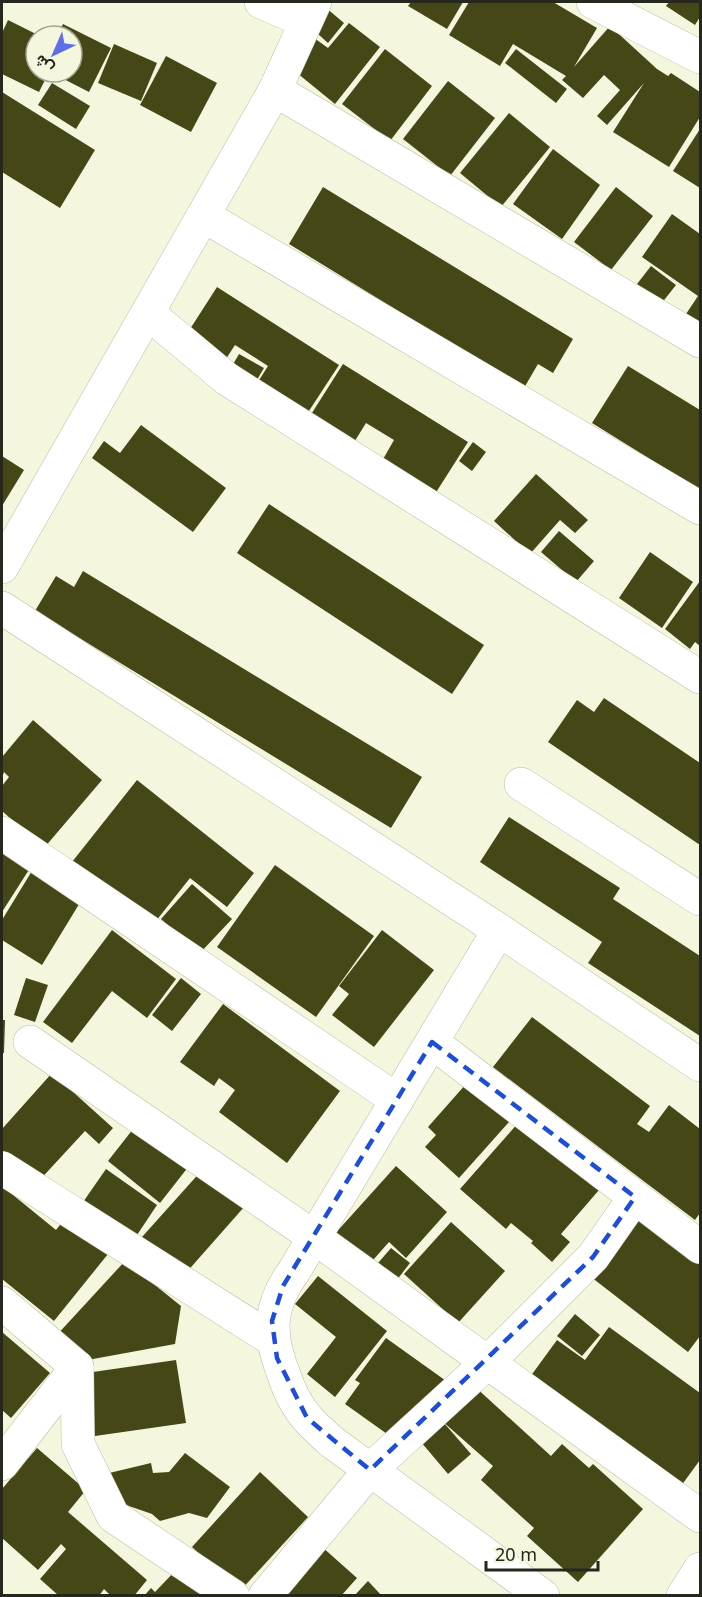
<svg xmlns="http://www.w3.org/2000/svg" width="702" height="1597" viewBox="0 0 702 1597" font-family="'Noto Sans',Vazirmatn,sans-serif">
	<rect width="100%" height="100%" fill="#f4f7dd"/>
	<g fill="#454816">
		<polygon points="411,2 463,2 447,29 408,6"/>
		<polygon points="469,2 553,2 597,28 574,67 610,26 657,69 668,76 671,73 700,92 700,117 669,167 613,132 644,83 607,125 597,116 620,90 604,75 583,98 562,80 566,76 513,44 500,66 449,35"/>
		<polygon points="669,2 700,2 700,17 695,25 666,6"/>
		<polygon points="325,7 344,23 328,43 309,26"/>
		<polygon points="8,20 40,36 36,36 36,72 49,72 39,92 2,74 2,33"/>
		<polygon points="349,23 380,47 335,104 286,64 310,35 328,48"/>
		<polygon points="63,24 111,48 89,92 50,72 72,72 72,36 57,36"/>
		<polygon points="114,44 157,63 141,101 98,83"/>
		<polygon points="385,49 432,86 390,141 342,104"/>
		<polygon points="516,49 567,89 556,103 505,63"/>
		<polygon points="166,56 217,83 191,132 140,105"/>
		<polygon points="448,81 495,118 450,176 403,139"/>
		<polygon points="52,83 90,106 76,129 38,105"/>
		<polygon points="2,92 95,150 60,208 2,172"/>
		<polygon points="509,113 550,147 501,207 460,173"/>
		<polygon points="700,129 700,188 673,171"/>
		<polygon points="553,149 600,185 562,239 513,204"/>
		<polygon points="323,187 573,339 553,373 538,364 524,388 289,244"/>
		<polygon points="616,187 653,216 611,270 574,242"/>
		<polygon points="672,214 700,234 700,324 686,314 698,296 642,257"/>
		<polygon points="651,266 676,285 661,304 637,284"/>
		<polygon points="217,287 339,365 305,417 256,385 268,366 235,345 222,365 183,340"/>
		<polygon points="239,354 264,368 252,388 228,373"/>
		<polygon points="343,364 468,442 435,494 382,461 394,440 366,423 353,444 310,416"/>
		<polygon points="628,366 700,410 700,490 592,423"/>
		<polygon points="141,425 226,488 193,532 92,458 104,441 120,453"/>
		<polygon points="473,442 486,452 472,471 459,461"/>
		<polygon points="2,456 24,470 2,506"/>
		<polygon points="536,474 588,520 575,533 560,520 530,554 494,521"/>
		<polygon points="269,504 484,645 452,694 237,553"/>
		<polygon points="559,531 594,561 576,582 541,552"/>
		<polygon points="650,552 693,582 662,628 619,598"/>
		<polygon points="83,571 422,777 391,828 35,611 56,576 74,587"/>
		<polygon points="700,581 700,646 695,642 690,649 665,629"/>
		<polygon points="604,698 700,763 700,845 548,742 577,700 594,712"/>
		<polygon points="33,720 102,780 44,848 2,811 2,786 9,777 4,772 2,778 2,757"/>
		<polygon points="137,780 254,873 227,907 190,878 152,926 72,862"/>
		<polygon points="509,817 620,888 613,899 700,956 700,1036 588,963 602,942 480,862"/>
		<polygon points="2,848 32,865 2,912"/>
		<polygon points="275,865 374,936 316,1017 217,947"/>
		<polygon points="35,866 84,896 42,965 2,940 2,920"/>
		<polygon points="192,884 232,919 200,953 161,919"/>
		<polygon points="112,930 176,979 147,1018 112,991 72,1043 43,1022"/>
		<polygon points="382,930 434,970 374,1047 332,1015 349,994 339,986"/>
		<polygon points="26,978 48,985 35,1022 14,1015"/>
		<polygon points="181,978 201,994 172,1031 152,1015"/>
		<polygon points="223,1004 340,1091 287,1163 219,1112 235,1090 219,1078 214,1086 180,1062"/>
		<polygon points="532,1017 650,1106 637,1124 649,1132 669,1105 700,1129 700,1213 695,1220 493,1067"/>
		<polygon points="2,1020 5,1020 4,1053 2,1053"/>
		<polygon points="52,1073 113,1128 99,1144 85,1131 36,1184 2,1154 2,1129"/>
		<polygon points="466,1084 509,1122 459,1178 425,1147 436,1135 428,1127"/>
		<polygon points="519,1122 599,1190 561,1234 570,1242 552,1262 531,1243 533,1241 511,1223 506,1229 460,1189"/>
		<polygon points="137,1124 189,1166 160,1203 108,1161"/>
		<polygon points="396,1166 447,1212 406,1258 389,1242 366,1268 332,1237"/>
		<polygon points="106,1169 157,1205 133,1241 81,1205"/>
		<polygon points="203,1169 245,1206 185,1274 142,1237"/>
		<polygon points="2,1186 56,1230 64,1220 108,1254 54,1321 2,1279"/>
		<polygon points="635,1207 700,1257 700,1336 688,1352 591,1277"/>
		<polygon points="451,1222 505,1271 458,1323 404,1274"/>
		<polygon points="391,1248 410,1263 393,1285 373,1269"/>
		<polygon points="125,1261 181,1306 175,1344 82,1361 55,1337"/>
		<polygon points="318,1276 387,1331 335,1397 307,1374 336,1337 295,1304"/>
		<polygon points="575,1314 600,1335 582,1356 557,1336"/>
		<polygon points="609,1327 700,1393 700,1460 681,1486 530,1377 557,1340 585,1360"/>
		<polygon points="2,1332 50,1373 11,1418 2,1410"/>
		<polygon points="386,1338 449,1383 404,1446 345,1404 360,1383 355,1380"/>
		<polygon points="176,1360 186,1423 95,1436 86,1373"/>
		<polygon points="473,1385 551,1456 562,1444 589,1468 593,1464 643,1509 578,1582 527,1536 534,1528 481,1480 493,1466 441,1420"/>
		<polygon points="444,1423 471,1454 448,1474 421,1442"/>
		<polygon points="37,1448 86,1490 68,1512 147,1580 134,1596 111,1596 104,1589 99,1596 59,1596 40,1579 66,1549 61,1544 38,1570 2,1538 2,1489"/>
		<polygon points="185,1453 230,1487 207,1518 189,1513 160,1521 152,1514 126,1505 105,1474 151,1463 153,1473 169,1472"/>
		<polygon points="260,1472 308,1517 240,1591 192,1547"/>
		<polygon points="321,1546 357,1578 341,1596 278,1596"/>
		<polygon points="176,1570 204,1596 144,1596 151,1588 155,1592"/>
		<polygon points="368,1581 382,1596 354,1596"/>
	</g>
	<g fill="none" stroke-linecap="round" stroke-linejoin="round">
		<defs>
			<g id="street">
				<polyline points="261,2 305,21"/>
				<polyline points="593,2 700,57"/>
				<polyline points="275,90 700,341"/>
				<polyline points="204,216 700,508"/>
				<polyline points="148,313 227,379 700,677"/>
				<polyline points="2,567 275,90 315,2"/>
				<polyline points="521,784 700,899"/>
				<polyline points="2,833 397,1100"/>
				<path d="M499 930 294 1271C268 1306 268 1335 284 1375 289 1390 297 1407 308 1419 315 1427 324 1435 332 1442L543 1596"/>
				<polyline points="30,1042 314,1237 700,1516"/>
				<polyline points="432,1042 700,1247"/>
				<polyline points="2,1168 273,1340"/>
				<polyline points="2,1303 77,1367 78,1444 113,1516 233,1596"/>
				<polyline points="2,1464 77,1367"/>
				<polyline points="265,1596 370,1470 488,1362 593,1257 635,1197"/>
				<polyline points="683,1596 700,1569"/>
			</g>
			<polyline id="secondary" points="2,608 499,930 700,1065"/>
		</defs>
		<use href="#street" stroke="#babda4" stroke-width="34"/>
		<use href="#secondary" stroke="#babda4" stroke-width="34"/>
		<use href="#street" stroke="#fff" stroke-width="33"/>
		<use href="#secondary" stroke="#fff" stroke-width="33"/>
	</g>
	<path fill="none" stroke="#1d4ed8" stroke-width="4.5" stroke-dasharray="12 8" stroke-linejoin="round" d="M432 1042 635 1197 593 1257 370 1470 307 1418 277 1358 272 1321 283 1286Z"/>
	<rect width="702" height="1597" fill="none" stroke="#26271e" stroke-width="6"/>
	<g transform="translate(54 54) rotate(224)"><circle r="28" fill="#f4f7dd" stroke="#a2a491" stroke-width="1.5"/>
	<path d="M0-4.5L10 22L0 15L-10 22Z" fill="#5c6fe6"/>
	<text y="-9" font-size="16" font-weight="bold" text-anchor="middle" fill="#26271e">ش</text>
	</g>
	<path d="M486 1561v9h112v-9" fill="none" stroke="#26271e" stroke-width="3"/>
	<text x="495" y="1561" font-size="18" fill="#26271e" stroke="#f4f7dd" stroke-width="4.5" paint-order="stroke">20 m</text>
</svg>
